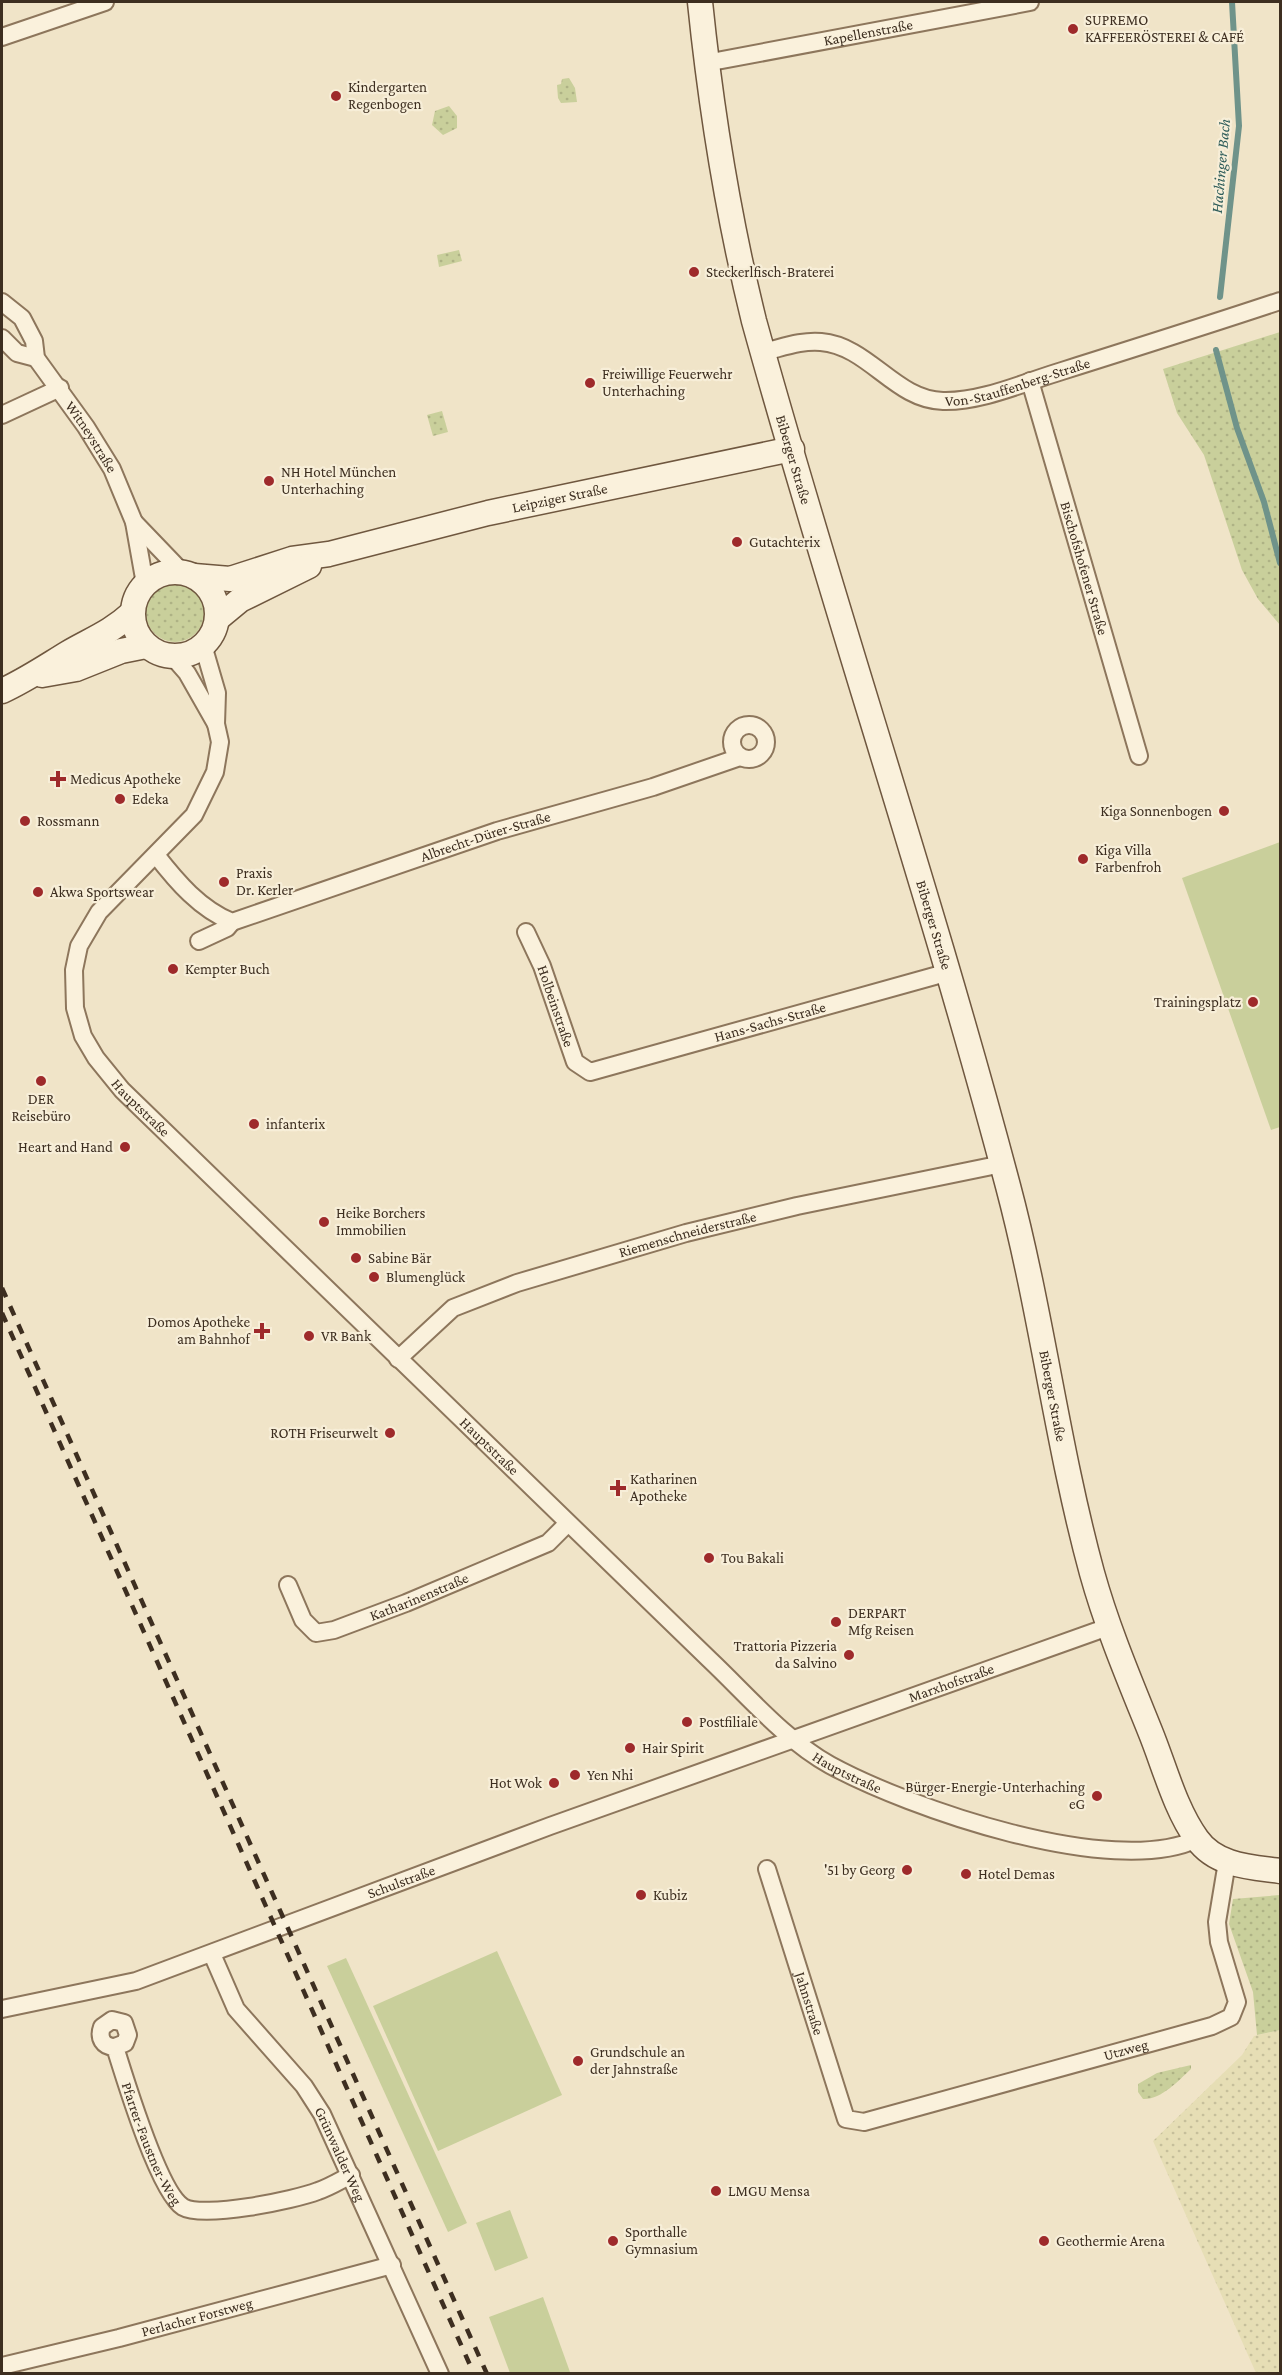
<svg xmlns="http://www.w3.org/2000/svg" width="1282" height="2375" viewBox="0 0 1282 2375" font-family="'Crimson Pro',serif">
	<defs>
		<pattern id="farmland-dots" width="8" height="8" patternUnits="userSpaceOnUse" patternTransform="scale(1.5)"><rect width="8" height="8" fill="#e6deb5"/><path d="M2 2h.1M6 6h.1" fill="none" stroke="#c6bf9b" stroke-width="1.8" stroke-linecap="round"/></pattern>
		<pattern id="green-dots" width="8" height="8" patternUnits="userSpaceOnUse" patternTransform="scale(1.5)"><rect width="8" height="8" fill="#c9cf9b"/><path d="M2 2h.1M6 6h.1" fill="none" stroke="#aeb285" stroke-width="1.8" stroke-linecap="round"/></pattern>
	</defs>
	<rect width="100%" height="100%" fill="#f0e4c8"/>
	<polygon fill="url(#farmland-dots)" points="1280,2030 1280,2373 1256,2373 1153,2141 1242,2055 1254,2036"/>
	<g fill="url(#green-dots)">
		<polygon points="569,78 575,88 577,102 561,103 558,98 557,85 561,84 562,79"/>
		<polygon points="449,106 457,116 457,128 443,135 432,125 435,111"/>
		<polygon points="459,250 462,261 439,267 437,255"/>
		<polygon points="1280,332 1280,625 1258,599 1242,570 1204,455 1177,413 1163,369"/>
		<polygon points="442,411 448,432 433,436 427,415"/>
		<circle cx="175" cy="613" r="29"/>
		<polygon points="1280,1895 1280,2030 1257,2035 1253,1992 1229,1924 1233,1899"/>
		<path d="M1191 2065V2069C1178 2081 1161 2100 1143 2099L1138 2092V2084L1157 2073Z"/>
	</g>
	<g fill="#c9cf9b">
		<polygon points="1280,842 1280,1127 1271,1130 1182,878"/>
		<polygon points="497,1951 562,2095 438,2151 373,2006"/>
		<polygon points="346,1958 467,2223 448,2232 327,1966"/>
		<polygon points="510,2210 528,2258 495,2271 476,2223"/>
		<polygon points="543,2297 570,2372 510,2373 489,2317"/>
	</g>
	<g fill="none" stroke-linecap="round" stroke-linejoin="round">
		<g stroke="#6f938a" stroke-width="6">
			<polyline points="1220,297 1239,126 1232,2"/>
			<polyline points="1216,350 1237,428 1264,502 1280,563"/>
		</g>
		<defs>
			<g id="minor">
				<polyline points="2,37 105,2"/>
				<path id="s1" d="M706 63 1030 2"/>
				<path id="s2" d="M2 302 22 318 34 341 36 358 86 427 112 469 134 522 145 584"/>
				<polyline points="2,338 17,353 36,358"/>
				<path id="s3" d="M763 352C781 348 802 340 821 342 869 346 895 400 943 401 982 402 1025 382 1062 371 1135 348 1208 325 1280 301"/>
				<path id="s4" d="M1030 381 1139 756"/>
				<polyline points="2,415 60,388"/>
				<polyline points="134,522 182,572"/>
				<path id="s5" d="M203 645 217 693 216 724 220 742 215 772 194 815 99 912 79 946 74 970 75 1008 83 1036 96 1058 122 1090 710 1660C747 1695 785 1740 830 1765 909 1808 1112 1879 1197 1839"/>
				<polyline points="173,657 187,673 216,724"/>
				<circle cx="749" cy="742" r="17"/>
				<path id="s6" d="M156 855C177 882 200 909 232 922L497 831 653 787 740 757"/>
				<path id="s7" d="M526 932 542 966 575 1062 590 1072 949 972"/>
				<polyline points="199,941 227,928 232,922"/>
				<path id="s8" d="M398 1359 453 1308 517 1283 686 1233 797 1206 1002 1164"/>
				<path id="s9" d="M288 1585 303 1620 316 1633 334 1630 406 1603 548 1543 568 1523"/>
				<path id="s10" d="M767 1869 846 2119 864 2122 1212 2026 1231 2017 1237 2002 1219 1942 1217 1922 1227 1862"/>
				<path id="s11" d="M212 1954 236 2009 304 2086 322 2114 440 2374"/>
				<path id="s12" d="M2 2009 136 1981 550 1826 1108 1627"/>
				<path id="s13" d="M115 2047 125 2043 128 2035 124 2023 112 2020 102 2027C98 2038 103 2047 115 2047 125 2079 159 2192 183 2207 203 2219 295 2200 318 2191 330 2187 341 2180 351 2175"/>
				<path id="s14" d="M2 2366 119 2338 392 2265"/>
			</g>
			<g id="secondary">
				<path id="s15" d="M700 2C711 109 728 216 754 321 834 611 931 895 1008 1186 1042 1314 1057 1445 1092 1573 1107 1627 1129 1679 1150 1731 1164 1765 1175 1809 1197 1839 1216 1866 1251 1867 1280 1871"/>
				<circle cx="175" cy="614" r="42"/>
				<path id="s16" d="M194 576 230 579 292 559 329 554 488 513 792 449"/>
				<polyline points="217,619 240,600 309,566"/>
				<polyline points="42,675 76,669 121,651 146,646"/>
				<path d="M2 691C26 680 45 667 68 653 92 639 110 633 132 613"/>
			</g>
		</defs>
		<use href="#minor" stroke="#8d765c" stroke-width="20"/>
		<use href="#secondary" stroke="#6f573f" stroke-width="27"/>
		<use href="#minor" stroke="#faf1dc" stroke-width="16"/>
		<use href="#secondary" stroke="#faf1dc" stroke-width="24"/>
		<g stroke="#3d2e20" stroke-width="4.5" stroke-dasharray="10 10" stroke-linecap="butt">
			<polyline points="2,1288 487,2374"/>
			<polyline points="2,1313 474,2374"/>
		</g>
	</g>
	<g fill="#9e2a2b" stroke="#f7eed8" stroke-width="2">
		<circle cx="1073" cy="29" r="6"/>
		<circle cx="336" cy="96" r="6"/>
		<circle cx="694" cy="272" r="6"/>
		<circle cx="590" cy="383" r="6"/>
		<circle cx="269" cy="481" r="6"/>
		<circle cx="737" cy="542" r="6"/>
		<path d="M55 770h6v6h6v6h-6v6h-6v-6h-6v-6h6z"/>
		<circle cx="120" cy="799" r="6"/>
		<circle cx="1224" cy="811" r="6"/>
		<circle cx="25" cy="821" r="6"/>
		<circle cx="1083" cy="859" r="6"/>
		<circle cx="224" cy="882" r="6"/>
		<circle cx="38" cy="892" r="6"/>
		<circle cx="173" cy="969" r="6"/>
		<circle cx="1253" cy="1002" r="6"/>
		<circle cx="41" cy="1081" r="6"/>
		<circle cx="254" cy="1124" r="6"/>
		<circle cx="125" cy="1147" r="6"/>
		<circle cx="324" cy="1222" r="6"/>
		<circle cx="356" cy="1258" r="6"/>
		<circle cx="374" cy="1277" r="6"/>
		<path d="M259 1322h6v6h6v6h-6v6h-6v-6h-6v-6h6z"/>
		<circle cx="309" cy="1336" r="6"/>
		<circle cx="390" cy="1433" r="6"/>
		<path d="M615 1479h6v6h6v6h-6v6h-6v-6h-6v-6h6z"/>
		<circle cx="709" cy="1558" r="6"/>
		<circle cx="836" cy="1622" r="6"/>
		<circle cx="849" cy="1655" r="6"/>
		<circle cx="687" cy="1722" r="6"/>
		<circle cx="630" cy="1748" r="6"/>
		<circle cx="575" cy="1775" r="6"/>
		<circle cx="554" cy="1783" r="6"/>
		<circle cx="1097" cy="1796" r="6"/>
		<circle cx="907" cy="1870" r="6"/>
		<circle cx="966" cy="1874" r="6"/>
		<circle cx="641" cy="1895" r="6"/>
		<circle cx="578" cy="2061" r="6"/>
		<circle cx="716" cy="2191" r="6"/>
		<circle cx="613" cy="2241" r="6"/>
		<circle cx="1044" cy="2241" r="6"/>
	</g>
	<g text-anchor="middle" stroke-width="4.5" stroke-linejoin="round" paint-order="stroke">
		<g font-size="15" fill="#3d2e20" stroke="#f7eed8" text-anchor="start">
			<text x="1085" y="25">SUPREMO<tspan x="1085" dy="17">KAFFEERÖSTEREI &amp; CAFÉ</tspan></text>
			<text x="348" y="92">Kindergarten<tspan x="348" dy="17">Regenbogen</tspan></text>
			<text x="706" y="277">Steckerlfisch-Braterei</text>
			<text x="602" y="379">Freiwillige Feuerwehr<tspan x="602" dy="17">Unterhaching</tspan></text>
			<text x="281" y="477">NH Hotel München<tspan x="281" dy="17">Unterhaching</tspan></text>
			<text x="749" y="547">Gutachterix</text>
			<text x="70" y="784">Medicus Apotheke</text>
			<text x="132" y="804">Edeka</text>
			<text x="1212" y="816" text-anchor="end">Kiga Sonnenbogen</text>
			<text x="37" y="826">Rossmann</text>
			<text x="1095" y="855">Kiga Villa<tspan x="1095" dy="17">Farbenfroh</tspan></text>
			<text x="236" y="878">Praxis<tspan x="236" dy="17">Dr. Kerler</tspan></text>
			<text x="50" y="897">Akwa Sportswear</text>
			<text x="185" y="974">Kempter Buch</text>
			<text x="1241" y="1007" text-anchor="end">Trainingsplatz</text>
			<text x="41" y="1104" text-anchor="middle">DER<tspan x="41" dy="17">Reisebüro</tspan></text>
			<text x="266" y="1129">infanterix</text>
			<text x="113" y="1152" text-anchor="end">Heart and Hand</text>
			<text x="336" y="1218">Heike Borchers<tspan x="336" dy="17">Immobilien</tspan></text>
			<text x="368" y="1263">Sabine Bär</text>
			<text x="386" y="1282">Blumenglück</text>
			<text x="250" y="1327" text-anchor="end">Domos Apotheke<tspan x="250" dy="17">am Bahnhof</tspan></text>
			<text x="321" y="1341">VR Bank</text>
			<text x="378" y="1438" text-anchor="end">ROTH Friseurwelt</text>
			<text x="630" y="1484">Katharinen<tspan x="630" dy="17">Apotheke</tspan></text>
			<text x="721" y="1563">Tou Bakali</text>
			<text x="848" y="1618">DERPART<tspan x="848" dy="17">Mfg Reisen</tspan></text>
			<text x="837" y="1651" text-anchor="end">Trattoria Pizzeria<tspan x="837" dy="17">da Salvino</tspan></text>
			<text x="699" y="1727">Postfiliale</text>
			<text x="642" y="1753">Hair Spirit</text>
			<text x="587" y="1780">Yen Nhi</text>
			<text x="542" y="1788" text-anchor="end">Hot Wok</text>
			<text x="1085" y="1792" text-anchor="end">Bürger-Energie-Unterhaching<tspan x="1085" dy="17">eG</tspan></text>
			<text x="895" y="1875" text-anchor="end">'51 by Georg</text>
			<text x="978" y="1879">Hotel Demas</text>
			<text x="653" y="1900">Kubiz</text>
			<text x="590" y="2057">Grundschule an<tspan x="590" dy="17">der Jahnstraße</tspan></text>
			<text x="728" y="2196">LMGU Mensa</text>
			<text x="625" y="2237">Sporthalle<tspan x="625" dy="17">Gymnasium</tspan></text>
			<text x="1056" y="2246">Geothermie Arena</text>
		</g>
		<g font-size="15" fill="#3d2e20" stroke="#f7eed8">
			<text dy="5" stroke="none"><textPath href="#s1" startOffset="165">Kapellenstraße</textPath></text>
			<text dy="5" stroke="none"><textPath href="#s3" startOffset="274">Von-Stauffenberg-Straße</textPath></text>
			<text dy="5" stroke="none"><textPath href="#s2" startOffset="165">Witneystraße</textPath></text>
			<text dy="5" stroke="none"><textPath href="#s15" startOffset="468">Biberger Straße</textPath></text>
			<text dy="5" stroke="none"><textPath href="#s16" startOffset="376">Leipziger Straße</textPath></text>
			<text dy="5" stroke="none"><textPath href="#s4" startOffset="195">Bischofshofener Straße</textPath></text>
			<text dy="5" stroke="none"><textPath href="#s6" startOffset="370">Albrecht-Dürer-Straße</textPath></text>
			<text dy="5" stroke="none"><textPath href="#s15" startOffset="954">Biberger Straße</textPath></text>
			<text dy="5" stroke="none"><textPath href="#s7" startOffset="80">Holbeinstraße</textPath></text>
			<text dy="5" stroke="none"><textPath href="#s7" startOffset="344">Hans-Sachs-Straße</textPath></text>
			<text dy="5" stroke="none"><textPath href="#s5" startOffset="537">Hauptstraße</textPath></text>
			<text dy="5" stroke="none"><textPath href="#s8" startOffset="321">Riemenschneiderstraße</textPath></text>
			<text dy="5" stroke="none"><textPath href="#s15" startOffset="1440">Biberger Straße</textPath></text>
			<text dy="5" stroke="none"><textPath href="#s5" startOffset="1023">Hauptstraße</textPath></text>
			<text dy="5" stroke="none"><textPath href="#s9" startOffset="166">Katharinenstraße</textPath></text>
			<text dy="5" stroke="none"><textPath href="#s12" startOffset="1005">Marxhofstraße</textPath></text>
			<text dy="5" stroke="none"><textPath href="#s5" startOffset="1509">Hauptstraße</textPath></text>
			<text dy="5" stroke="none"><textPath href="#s12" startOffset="420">Schulstraße</textPath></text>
			<text dy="5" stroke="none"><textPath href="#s10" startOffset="141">Jahnstraße</textPath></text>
			<text dy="5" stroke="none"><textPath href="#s10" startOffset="552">Utzweg</textPath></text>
			<text dy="5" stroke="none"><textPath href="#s13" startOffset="189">Pfarrer-Faustner-Weg</textPath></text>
			<text dy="5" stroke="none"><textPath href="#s11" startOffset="240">Grünwalder Weg</textPath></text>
			<text dy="5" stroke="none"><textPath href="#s14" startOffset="201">Perlacher Forstweg</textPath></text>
		</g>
		<g font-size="16" font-style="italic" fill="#2f5d5a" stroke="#f7eed8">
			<text transform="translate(1220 166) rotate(-85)" y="6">Hachinger Bach</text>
		</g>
	</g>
	<rect width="1282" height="2375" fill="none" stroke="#3d2e20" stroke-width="6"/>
</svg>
